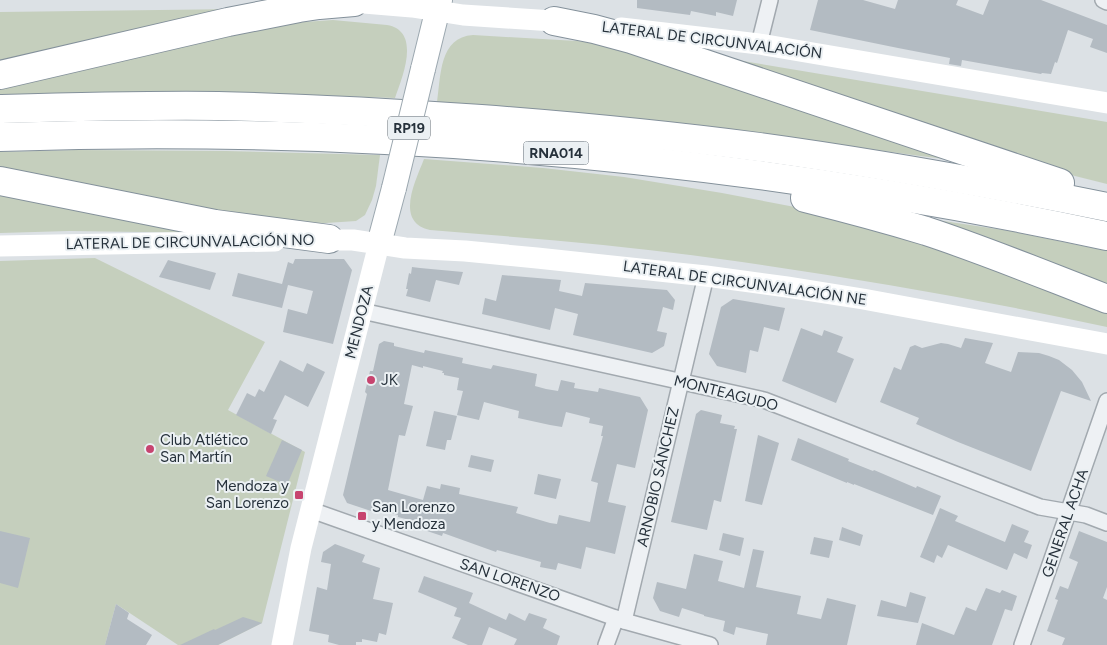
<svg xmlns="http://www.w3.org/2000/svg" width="1107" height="645" viewBox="0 0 1107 645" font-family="Figtree,sans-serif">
	<rect width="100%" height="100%" fill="#dce1e5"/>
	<g fill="#c5cfbd">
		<polygon points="239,9 0,62 0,12"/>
		<path d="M333 20 387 25C422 31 402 78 395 98 263 93 132 90 0 95V84L289 23Z"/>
		<path d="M473 35 577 41 611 45 968 162C897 154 826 142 754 132 649 118 543 109 437 102 441 76 439 37 473 35Z"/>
		<polygon points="719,57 1107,122 1107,184 1071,175"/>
		<polygon points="75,150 226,151 380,155 376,186 372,200 365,215 356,221 326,223 272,222 0,174 0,152"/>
		<path d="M424 159 543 168 624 177 722 193 800 208 892 233 1107 310V327C979 299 849 277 720 259 623 245 526 238 430 230 394 222 416 180 424 159Z"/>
		<polygon points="0,195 214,233 69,231 0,233"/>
		<polygon points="917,217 1010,231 1107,251 1107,290"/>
		<polygon points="95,258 265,342 228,410 305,452 262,623 218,645 178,645 116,604 105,645 0,645 0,261"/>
	</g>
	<g fill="#b3bbc2" fill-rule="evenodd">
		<polygon points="637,0 737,0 733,16 716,12 716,16 691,11 690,15 637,8"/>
		<polygon points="818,0 863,0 895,9 898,0 958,0 956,5 983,15 989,0 1041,0 1107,25 1107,53 1090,47 1093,39 1068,30 1057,63 1055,62 1051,74 1042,73 1041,74 962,60 961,66 949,64 950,58 898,48 810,30"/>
		<polygon points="295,259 344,259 352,270 333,344 283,332 288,309 307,314 313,291 288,285 282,308 232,296 238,273 282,284 288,262 293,264"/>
		<polygon points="168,260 216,273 210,290 159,277"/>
		<polygon points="412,267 420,268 463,272 459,285 436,280 430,302 406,296 408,289 406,289 409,273 411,274"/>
		<polygon points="502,275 561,280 559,291 582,296 585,283 667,290 675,300 673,310 663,307 657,331 667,333 664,346 652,353 573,335 578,314 555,308 550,330 482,314 485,298 496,301"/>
		<polygon points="733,299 785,308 779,331 764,327 758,352 750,350 746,373 717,366 709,354 721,307"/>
		<polygon points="801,328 822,336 824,330 843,337 837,352 854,359 836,403 782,381"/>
		<polygon points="965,338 993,343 985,363 1011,372 1018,352 1039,353 1049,356 1059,360 1072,370 1082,382 1091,401 1061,391 1031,471 958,442 916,424 919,418 880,402 894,367 901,370 910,347 915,345 922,348 941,343 948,344 961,348"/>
		<path d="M384 341 394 343V346L424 353 425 350 463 358 462 363 491 369 493 365 537 374 535 386 546 389 558 391 561 380 575 383 574 388 598 392 599 388 640 397 648 410 635 468 617 464 608 502 626 506 615 554 586 547 581 569 558 563 556 570 540 567 541 562 497 550 496 552 443 533 442 536 430 532 416 527 417 522 398 517V515L375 508 374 512 347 503 343 495 367 394 365 392 370 371H373L379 344ZM412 365 423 368V366L443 371 442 373H444V375L459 378 457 390 463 391 457 415 479 420 484 402 519 411 518 418 550 425 562 427 566 412 590 418 589 423 603 426 601 436H603L591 481 598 483 590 522 559 515 557 524 550 523 516 513 518 507 459 494 460 488 441 484 440 489 427 486 423 500 388 490 399 435 405 436 413 406 404 404Z"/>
		<polygon points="280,360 303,372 307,363 325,372 308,407 285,395 273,419 277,420 271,434 236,415 247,393 255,397 259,389 264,392"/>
		<polygon points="701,410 722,415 720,423 735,426 734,429 737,429 721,502 714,500 707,530 671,522 696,414"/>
		<polygon points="434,411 457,416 451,440 447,440 445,450 426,446"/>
		<polygon points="758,435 779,443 762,505 745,501"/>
		<polygon points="798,438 849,459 848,461 873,471 874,470 916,488 917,486 941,496 933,515 854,484 854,485 847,482 847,483 791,460"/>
		<polygon points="282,440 302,450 287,485 266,476"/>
		<polygon points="471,455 494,460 491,472 468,467"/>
		<polygon points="538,474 561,479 556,499 534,494"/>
		<polygon points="940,508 958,516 955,521 1005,542 1012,524 1029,531 1024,542 1032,545 1027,559 1014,553 1007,570 948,545 942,558 937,555 934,563 920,557"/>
		<polygon points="842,527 863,535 860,546 839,540"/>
		<polygon points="0,531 30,538 18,588 0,583"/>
		<polygon points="1079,531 1107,542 1107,587 1103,598 1107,600 1107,645 1062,645 1065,638 1047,631 1058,600 1055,599 1060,586 1068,589 1078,562 1069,558"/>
		<polygon points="723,533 744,538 740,556 719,550"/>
		<polygon points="814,537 833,541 829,558 810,554"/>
		<polygon points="335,544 365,555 362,562 380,568 373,599 393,603 386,635 379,633 377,642 362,639 362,642 356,642 356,645 339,645 328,642 329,635 309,631 317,587 327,590 331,564 321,562 323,552"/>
		<polygon points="753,549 764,551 756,587 801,596 797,614 821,619 827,598 856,605 847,645 766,645 768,634 736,627 734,635 723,631 725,621 704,616 704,615 682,608 679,617 660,611 653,598 657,582 686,589 694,554 723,561 718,581 744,588"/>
		<polygon points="424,576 473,593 469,603 506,620 509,613 525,621 529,613 547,619 543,628 560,636 557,645 514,645 517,639 489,627 482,645 468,645 452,638 461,618 454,616 457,608 418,592"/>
		<polygon points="986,588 1000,593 1002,590 1017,596 1012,611 1005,609 992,645 916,645 922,623 954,635 966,607 976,611"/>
		<polygon points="910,592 926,597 918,623 877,616 881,600 906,607"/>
		<polygon points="116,604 129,613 127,619 152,635 146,645 105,645"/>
		<polygon points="243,617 262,623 218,645 180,645 214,629 215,630"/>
	</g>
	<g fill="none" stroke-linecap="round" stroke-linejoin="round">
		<defs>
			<g id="street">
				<polyline points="1103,0 1107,2"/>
				<polyline points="759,44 770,0"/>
				<polyline points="362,311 764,400 1040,507 1086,515 1107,523"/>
				<polyline points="311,510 624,621 710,645"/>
				<polyline points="624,621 706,276"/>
				<polyline points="606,645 616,618"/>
				<polyline points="1022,645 1107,401"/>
			</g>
			<g id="primary">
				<polyline points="423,69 440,0"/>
				<polyline points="379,244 394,188"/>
			</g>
			<g id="highway">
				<polyline points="554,21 594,29 631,39 1060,183"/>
				<polyline points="0,75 228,22 299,8 319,5 354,2"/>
				<path d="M0 109C73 107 145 105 218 106 306 108 394 113 481 119 574 126 667 135 759 147 876 163 992 184 1107 207"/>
				<path d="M0 137C371 124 744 158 1107 236"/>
				<polyline points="0,181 215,224 329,239"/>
				<path d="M805 198C845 208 886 219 926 231 987 251 1047 276 1107 299"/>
			</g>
		</defs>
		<use href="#street" stroke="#a2a9af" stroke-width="18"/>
		<use href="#primary" stroke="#9ca8b0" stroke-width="26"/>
		<use href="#highway" stroke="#84919b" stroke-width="30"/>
		<use href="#street" stroke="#eef1f4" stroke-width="15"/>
		<g stroke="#fff" stroke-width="21">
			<polyline points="340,1 412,7 463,15 568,22"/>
			<polyline points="621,28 759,44 1107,103"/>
			<polyline points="315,240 353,240 405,248 465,251 537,258 706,276 787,287 863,299 1107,344"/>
			<polyline points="0,246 275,241"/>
			<polyline points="282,645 301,548 379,244"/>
		</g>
		<use href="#primary" stroke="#fff" stroke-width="24"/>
		<use href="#highway" stroke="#fff" stroke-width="28"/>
		<defs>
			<polyline id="primary-bridge" points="394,188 423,69"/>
		</defs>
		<use href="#primary-bridge" stroke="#9ca8b0" stroke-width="26" stroke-linecap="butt"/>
		<use href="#primary-bridge" stroke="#fff" stroke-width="24"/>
	</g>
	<g fill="#c7446f" stroke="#ebf0f3" stroke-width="2">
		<circle cx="371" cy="380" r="5"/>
		<circle cx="150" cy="449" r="5"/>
		<rect x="294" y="490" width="10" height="10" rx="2.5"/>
		<rect x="357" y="511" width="10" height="10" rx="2.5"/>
	</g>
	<g text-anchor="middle" stroke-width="4" stroke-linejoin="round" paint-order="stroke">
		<g fill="#ebf0f3" stroke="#616a72" stroke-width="1">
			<rect x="388" y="116.5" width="42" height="23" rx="4"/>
			<rect x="523.5" y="141.5" width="65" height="23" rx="4"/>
		</g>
		<g font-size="14" font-weight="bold" fill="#26313b">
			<text x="409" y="133">RP19</text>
			<text x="556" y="158">RNA014</text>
		</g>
		<g font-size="15" fill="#26313b" stroke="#ebf0f3">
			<text transform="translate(712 40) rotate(7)" y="5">LATERAL DE CIRCUNVALACIÓN</text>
			<text transform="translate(190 242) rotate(-1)" y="5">LATERAL DE CIRCUNVALACIÓN NO</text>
			<text transform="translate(745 283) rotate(8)" y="5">LATERAL DE CIRCUNVALACIÓN NE</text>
			<text transform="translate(359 322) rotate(-76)" y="5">MENDOZA</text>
			<text transform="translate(726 393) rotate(14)" y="5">MONTEAGUDO</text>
			<text transform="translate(658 477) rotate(-77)" y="5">ARNOBIO SÁNCHEZ</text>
			<text transform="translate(1065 523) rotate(-71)" y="5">GENERAL ACHA</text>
			<text transform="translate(510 580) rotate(19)" y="5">SAN LORENZO</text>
		</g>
		<g font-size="15" fill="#26313b" stroke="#ebf0f3" text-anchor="start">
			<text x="381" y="385">JK</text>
			<text x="160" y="445">Club Atlético<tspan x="160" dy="17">San Martín</tspan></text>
			<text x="289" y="491" text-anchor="end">Mendoza y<tspan x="289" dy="17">San Lorenzo</tspan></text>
			<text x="372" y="512">San Lorenzo<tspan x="372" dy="17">y Mendoza</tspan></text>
		</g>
	</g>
</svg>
